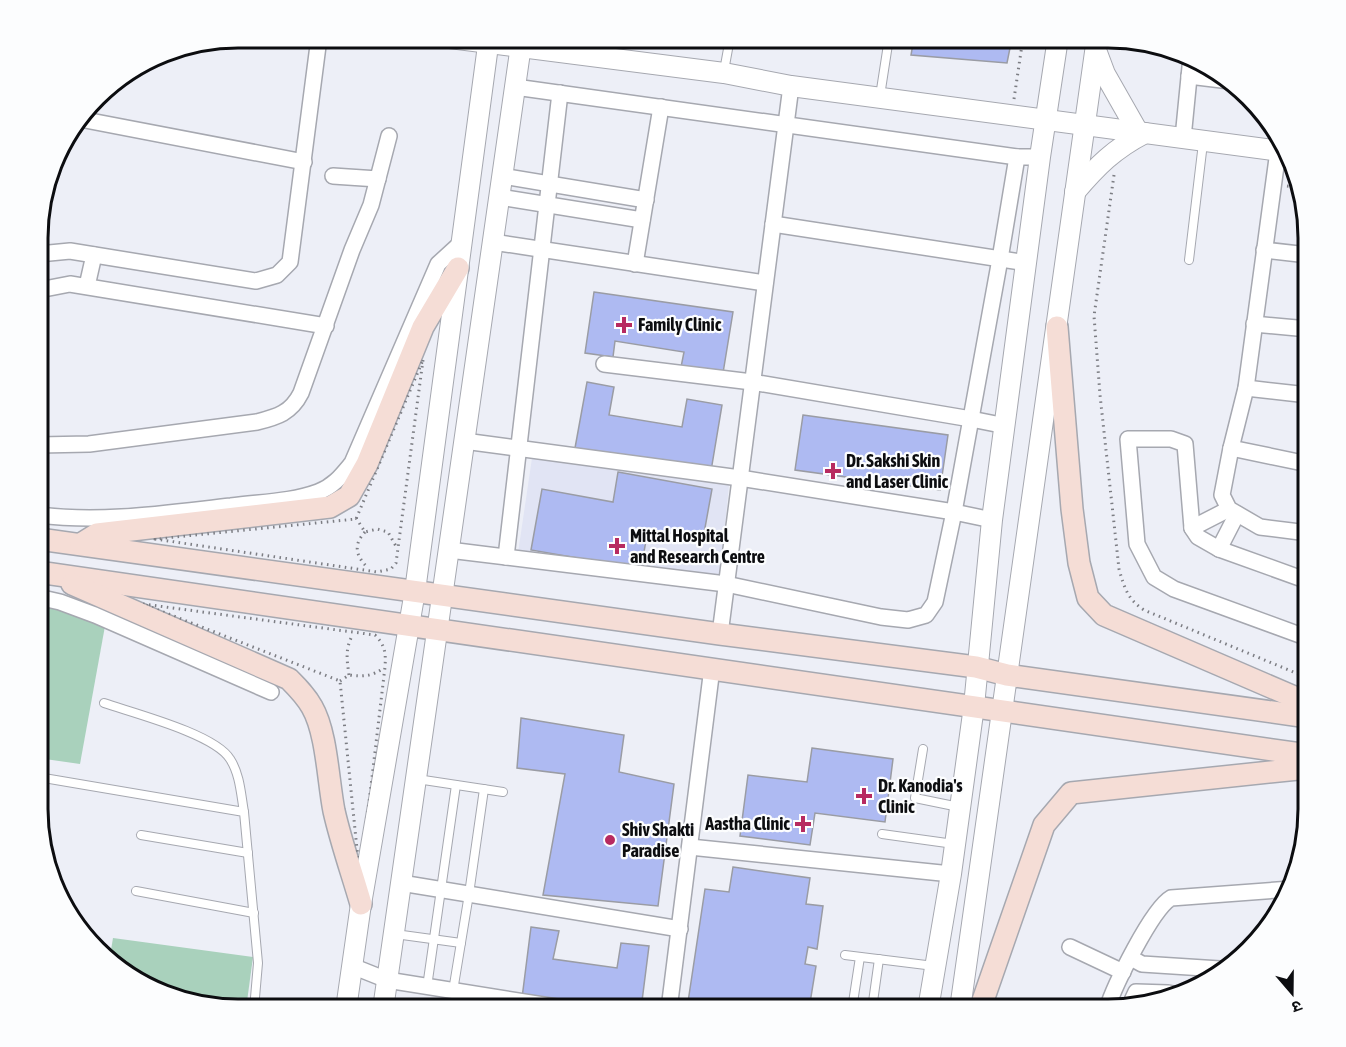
<svg xmlns="http://www.w3.org/2000/svg" width="1346" height="1047" viewBox="0 0 1346 1047" font-family="'Asap Condensed','Noto Sans Devanagari',sans-serif">
	<rect width="100%" height="100%" fill="#edeff7"/>
	<polygon fill="#e1e4f4" points="532,458 729,485 720,575 518,553"/>
	<g fill="#a9d1bc">
		<polygon points="54,168 45,239 39,238 39,212"/>
		<polygon points="38,601 105,626 80,764 38,758"/>
		<polygon points="113,938 253,957 246,1009 225,1009 162,994 109,962"/>
	</g>
	<g fill="#aebaf2" stroke="#9a9ca4" stroke-width="1.5">
		<polygon points="914,38 1012,38 1007,63 911,55"/>
		<polygon points="594,292 733,312 723,373 681,367 684,352 615,341 613,357 585,353"/>
		<polygon points="587,382 614,387 609,415 682,427 687,399 722,405 711,471 575,448"/>
		<polygon points="803,415 948,435 940,490 795,470"/>
		<polygon points="618,472 712,489 703,539 648,529 641,569 531,550 542,489 613,502"/>
		<polygon points="521,718 624,735 619,772 674,784 658,906 543,895 565,774 517,768"/>
		<polygon points="812,748 893,759 885,822 815,813 810,845 740,836 748,775 807,782"/>
		<polygon points="733,867 810,878 806,904 823,906 817,949 808,947 805,964 816,966 809,1009 705,1009 706,1004 688,1002 705,889 729,892"/>
		<polygon points="531,927 559,931 553,959 617,968 621,943 649,946 641,1009 604,1009 522,998"/>
	</g>
	<g fill="none" stroke-linecap="round" stroke-linejoin="round">
		<defs>
			<g id="service">
				<polyline points="724,71 730,38"/>
				<polyline points="880,96 889,38"/>
				<polyline points="1189,260 1203,143"/>
				<path d="M104 703C133 713 215 734 230 759 240 774 241 795 244 812"/>
				<polyline points="923,749 915,798 959,807"/>
				<polyline points="38,777 244,812 258,963 254,1009"/>
				<polyline points="417,779 503,792"/>
				<polyline points="882,834 954,844"/>
				<polyline points="141,835 248,853"/>
				<polyline points="136,891 254,913"/>
				<polyline points="395,934 461,943"/>
				<polyline points="845,955 934,966"/>
				<polyline points="427,987 456,785"/>
				<polyline points="453,991 469,894 484,789"/>
				<polyline points="852,1009 860,957"/>
				<polyline points="872,1009 879,959"/>
			</g>
			<g id="minor">
				<polyline points="1189,76 1230,81"/>
				<polyline points="515,87 1017,157 1040,157"/>
				<polyline points="80,119 304,162"/>
				<polyline points="1183,138 1191,57"/>
				<polyline points="1278,151 1246,388 1231,448 1222,495 1229,509 1260,527 1308,533"/>
				<polyline points="333,176 378,179"/>
				<polyline points="502,176 646,200"/>
				<polyline points="499,197 642,220"/>
				<polyline points="773,224 1027,263"/>
				<polyline points="493,242 765,283"/>
				<polyline points="1264,250 1308,255"/>
				<polyline points="39,254 70,251 256,281 277,275 290,262 319,38"/>
				<polyline points="635,264 661,107"/>
				<polyline points="87,286 94,255"/>
				<polyline points="39,290 70,284 326,326"/>
				<polyline points="1254,324 1308,329"/>
				<polyline points="604,364 752,382 971,419 1006,426"/>
				<polyline points="1246,388 1308,395"/>
				<polyline points="464,441 740,478 954,512 992,520"/>
				<path d="M39 445 89 444 257 422C277 417 291 413 301 393L352 250 371 205 389 136"/>
				<polyline points="1231,448 1308,464"/>
				<path d="M39 515C103 523 167 513 231 506 260 502 291 502 318 492 334 486 342 475 352 463L438 264 461 243"/>
				<polyline points="1192,528 1229,509"/>
				<polyline points="1219,549 1237,514"/>
				<polyline points="449,550 726,584 881,617 908,620 926,615 935,602 954,512 1000,259 1017,157"/>
				<polyline points="506,557 560,93"/>
				<polyline points="38,597 60,602 95,615 271,692"/>
				<polyline points="720,634 791,86"/>
				<polyline points="1308,638 1174,589 1154,577 1137,544 1128,439 1171,439 1185,444 1192,528 1198,537 1219,549 1308,581"/>
				<polyline points="690,847 951,874"/>
				<polyline points="401,883 680,929"/>
				<polyline points="1070,947 1123,972"/>
				<polyline points="1131,958 1142,964 1220,969"/>
				<polyline points="352,966 387,980 569,1009"/>
				<polyline points="1130,1005 1136,992 1168,993 1179,995"/>
				<polyline points="669,1009 712,668"/>
				<path d="M1107 1009C1114 986 1152 909 1171 898L1291 889"/>
			</g>
			<g id="tertiary">
				<polyline points="450,38 724,73 791,86 1288,152"/>
				<polyline points="1096,50 1105,74 1138,132"/>
				<path d="M1075 192C1097 166 1114 149 1145 133"/>
				<polyline points="346,1009 361,904 415,591 489,38"/>
				<polyline points="383,1009 522,38"/>
				<polyline points="928,1009 951,874 974,706 992,520 1040,157 1058,38"/>
				<polyline points="960,1009 1097,38"/>
			</g>
			<g id="secondary">
				<polyline points="1057,327 1072,509 1079,563 1088,598 1104,615 1308,703"/>
				<polyline points="39,539 720,634 976,667 1007,675 1308,717"/>
				<polyline points="81,544 97,534 330,507 349,496 367,464 423,327 458,268"/>
				<polyline points="38,572 1308,755"/>
				<path d="M72 584 289 679C298 688 306 696 312 707 327 733 328 781 334 811 341 842 352 873 361 904"/>
				<polyline points="980,1009 1044,825 1071,793 1308,768"/>
			</g>
		</defs>
		<use href="#service" stroke="#a6a8b0" stroke-width="10"/>
		<use href="#minor" stroke="#a6a8b0" stroke-width="18"/>
		<use href="#tertiary" stroke="#a6a8b0" stroke-width="22"/>
		<use href="#secondary" stroke="#a6a8b0" stroke-width="24"/>
		<g stroke="#7c7d83" stroke-width="3" stroke-dasharray="1.5 4.5" stroke-linecap="butt">
			<polyline points="1014,99 1023,38"/>
			<path d="M1114 175 1094 316 1100 395 1119 569C1124 587 1128 600 1144 610L1308 678"/>
			<polyline points="1287,186 1297,187"/>
			<polygon points="423,360 396,563 391,569 377,572 155,539 356,519"/>
			<polyline points="356,518 365,532 377,529 388,532 397,548"/>
			<path d="M365 532C354 544 355 554 366 566"/>
			<path d="M143 604 375 635C385 645 386 653 385 667L360 879 340 681Z"/>
			<path d="M349 675C347 660 345 650 352 636"/>
			<path d="M340 681 349 675C364 677 372 676 384 668"/>
		</g>
		<use href="#service" stroke="#fff" stroke-width="8"/>
		<use href="#minor" stroke="#fff" stroke-width="15"/>
		<use href="#tertiary" stroke="#fff" stroke-width="20"/>
		<use href="#secondary" stroke="#f5ddd6" stroke-width="21"/>
	</g>
	<g fill="#b72a60" stroke="#fcfdfe" stroke-width="2">
		<path d="M621 316h6v6h6v6h-6v6h-6v-6h-6v-6h6z"/>
		<path d="M830 462h6v6h6v6h-6v6h-6v-6h-6v-6h6z"/>
		<path d="M614 537h6v6h6v6h-6v6h-6v-6h-6v-6h6z"/>
		<path d="M861 787h6v6h6v6h-6v6h-6v-6h-6v-6h6z"/>
		<path d="M800 815h6v6h6v6h-6v6h-6v-6h-6v-6h6z"/>
		<circle cx="610" cy="840" r="6"/>
	</g>
	<g text-anchor="middle" stroke-width="4.5" stroke-linejoin="round" paint-order="stroke">
		<g font-size="18" font-weight="bold" fill="#0c0d10" stroke="#fcfdfe" text-anchor="start">
			<text x="638" y="331">Family Clinic</text>
			<text x="846" y="467">Dr. Sakshi Skin<tspan x="846" dy="21">and Laser Clinic</tspan></text>
			<text x="630" y="542">Mittal Hospital<tspan x="630" dy="21">and Research Centre</tspan></text>
			<text x="878" y="792">Dr. Kanodia's<tspan x="878" dy="21">Clinic</tspan></text>
			<text x="790" y="830" text-anchor="end">Aastha Clinic</text>
			<text x="622" y="836">Shiv Shakti<tspan x="622" dy="21">Paradise</tspan></text>
		</g>
	</g>
	<path d="M0 0H1346V1047H0ZM238 48H1108A190 190 0 0 1 1298 238V809A190 190 0 0 1 1108 999H238A190 190 0 0 1 48 809V238A190 190 0 0 1 238 48Z" fill="#fcfdfe" fill-rule="evenodd"/>
	<path fill="none" stroke="#0c0d10" stroke-width="3" d="M238 48H1108A190 190 0 0 1 1298 238V809A190 190 0 0 1 1108 999H238A190 190 0 0 1 48 809V238A190 190 0 0 1 238 48Z"/>
	<g transform="translate(1292 993) rotate(160)" stroke="#fcfdfe" stroke-width="4.5" paint-order="stroke">
	<path d="M0-4.5L10 22L0 15L-10 22Z" fill="#0c0d10"/>
	<text y="-9" font-size="16" font-weight="bold" text-anchor="middle" fill="#0c0d10">उ</text>
	</g>
</svg>
